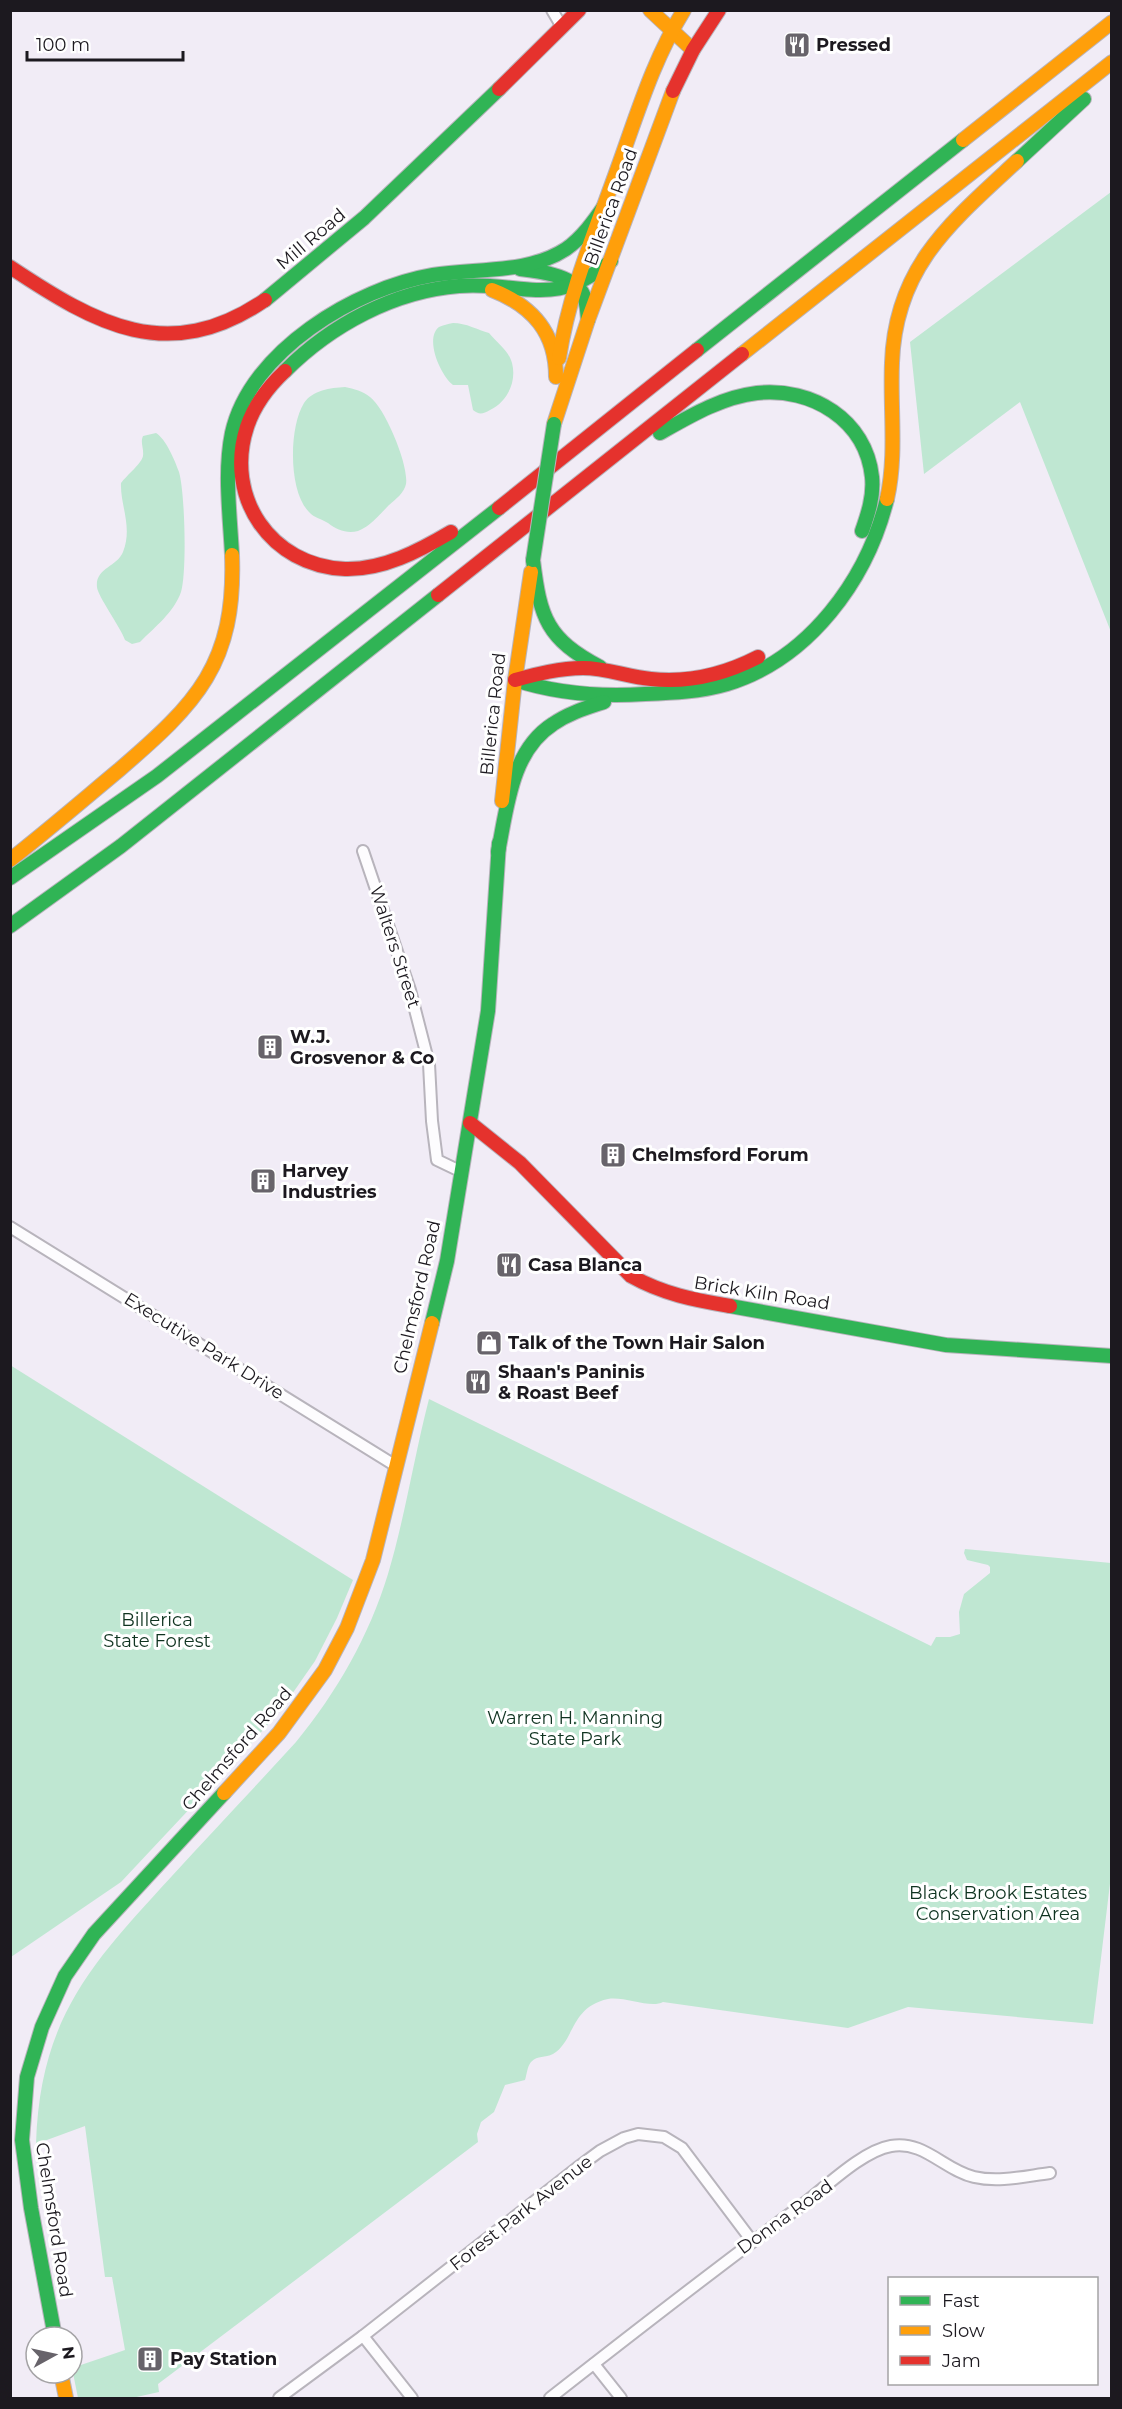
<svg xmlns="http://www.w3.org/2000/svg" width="1122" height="2409" viewBox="0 0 1122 2409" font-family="Montserrat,sans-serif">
	<rect width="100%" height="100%" fill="#f1ecf6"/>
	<g fill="#bfe7d2">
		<polygon points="1111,192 1111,632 1020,402 924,474 910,342"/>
		<path d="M453 323C466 323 478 330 489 333 497 343 509 351 512 363 517 382 507 402 490 410 483 414 479 415 473 410L468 385H453C441 376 424 339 439 327 443 325 448 324 453 323Z"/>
		<path d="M345 387C354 389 363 391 370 397 385 408 409 465 406 484 404 493 396 499 389 505 380 514 371 526 358 531 347 534 337 530 328 523 322 519 314 518 309 512 288 491 289 427 304 403 313 390 330 388 345 387Z"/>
		<path d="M156 433C166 439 175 461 179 472 185 492 187 573 181 592 174 612 155 627 140 642L132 644 125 640C121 628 97 595 97 587 95 568 117 567 123 552 133 527 120 505 121 483 127 475 142 463 143 456 144 448 140 443 143 436Z"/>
		<polygon points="10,1365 353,1580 337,1618 315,1661 283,1707 257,1737 121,1882 11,1957"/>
		<path d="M429 1399 931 1646 936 1637H950L960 1634 959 1612 964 1594 990 1573V1567L988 1565 967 1560 964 1553 965 1549 1111 1563 1112 1867 1093 2024 908 2007 848 2028 663 2002C651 2009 624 1996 608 1999 570 2007 575 2041 553 2054 545 2058 538 2055 531 2062 527 2067 527 2074 525 2080L505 2085 494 2112 481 2122 477 2134 478 2142 158 2384 159 2392 132 2398H78L72 2368 125 2350 112 2277H105L85 2126 36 2144C40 2018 91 1964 172 1876 213 1831 255 1787 296 1742 337 1692 369 1636 388 1574 405 1517 414 1457 429 1399Z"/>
	</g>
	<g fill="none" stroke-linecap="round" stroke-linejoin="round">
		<defs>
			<g id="street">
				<polyline points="552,10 562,27"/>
				<polyline points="363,851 410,990 429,1064 432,1121 437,1160 462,1172"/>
				<polyline points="10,1227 396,1466"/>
				<polyline points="363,2336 412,2398"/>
				<polyline points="594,2364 621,2398"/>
				<polyline points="279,2398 363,2336 577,2168 600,2151 624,2138 638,2134 664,2137 682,2148 752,2241"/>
				<path d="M550 2398C633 2333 716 2268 802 2205 826 2187 862 2151 891 2146 924 2140 944 2170 974 2177 999 2183 1026 2176 1050 2173"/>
			</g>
			<g id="fast">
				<polyline points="1017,161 1084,99"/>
				<path d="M520 269C538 271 571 275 582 292 587 300 587 311 588 320"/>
				<polyline points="265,300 364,218 499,89"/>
				<polyline points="697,350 963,140"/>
				<path d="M285 371C331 325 394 291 459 286 524 281 553 310 611 261"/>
				<path d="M660 433C690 416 722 397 757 393 812 387 866 420 872 477 874 496 868 514 862 531"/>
				<path d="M232 555C230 515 224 472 232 433 250 351 356 288 433 275 476 268 528 274 566 249 582 238 594 221 605 205"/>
				<path d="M533 560C540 618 547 639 600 667"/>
				<path d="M515 680C558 694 600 697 645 694 673 693 700 692 727 684 809 659 867 580 887 499"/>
				<path d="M498 852C507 808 511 751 553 724 569 713 586 708 604 702"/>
				<polyline points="10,878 157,776 499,508"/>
				<polyline points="10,926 121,846 438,595"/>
				<polyline points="730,1306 946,1345 1112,1356"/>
				<polyline points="432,1323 447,1261 488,1011 499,843"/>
				<polyline points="55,2337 31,2208 22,2140 27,2077 42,2027 65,1976 94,1934 224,1793"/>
			</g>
			<g id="slow">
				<polyline points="650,10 693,50"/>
				<polyline points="963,140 1112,22"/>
				<path d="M492 290C533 306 556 333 556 377"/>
				<polyline points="742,354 1112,62"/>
				<path d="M559 358C569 292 595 232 617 170 637 115 653 60 684 10"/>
				<polyline points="554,424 588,320 673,91"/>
				<path d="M887 499C897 455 890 409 892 363 895 267 951 222 1017 161"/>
				<polyline points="502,801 515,680 531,572"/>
				<path d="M10 860C47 831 83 800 119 770 197 703 236 664 232 555"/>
				<polyline points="224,1793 279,1733 325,1670 347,1628 373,1560 432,1323"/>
				<polyline points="61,2373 66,2398"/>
			</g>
			<g id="jam">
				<polyline points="499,89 579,10"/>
				<polyline points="673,91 693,50 719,10"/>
				<path d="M10 267C96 324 168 366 265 300"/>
				<path d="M285 371C269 386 254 406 247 427 224 497 271 566 345 569 383 570 419 551 451 532"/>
				<polyline points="499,508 697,350"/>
				<polyline points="438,595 742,354"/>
				<path d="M515 680C537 674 560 668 583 668 606 668 628 677 651 679 688 683 725 674 758 657"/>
				<path d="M470 1123 520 1163 631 1276C663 1294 694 1300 730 1306"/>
			</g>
		</defs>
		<use href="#street" stroke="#b8b4bc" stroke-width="14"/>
		<use href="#fast" stroke="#b8b4bc" stroke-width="16"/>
		<use href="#slow" stroke="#b8b4bc" stroke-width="16"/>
		<use href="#jam" stroke="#b8b4bc" stroke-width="16"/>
		<use href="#street" stroke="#fdfcfe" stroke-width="10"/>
		<use href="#fast" stroke="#30b455" stroke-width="14"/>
		<use href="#slow" stroke="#ff9f0a" stroke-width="14"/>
		<use href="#jam" stroke="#e5322d" stroke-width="14"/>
		<defs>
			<polyline id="fast-bridge" points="533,560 554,424"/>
		</defs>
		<use href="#fast-bridge" stroke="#b8b4bc" stroke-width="16" stroke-linecap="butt"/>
		<use href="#fast-bridge" stroke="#30b455" stroke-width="14"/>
	</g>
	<defs>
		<symbol id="restaurant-square" viewBox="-11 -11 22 22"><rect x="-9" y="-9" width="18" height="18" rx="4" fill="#67636a" stroke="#fff"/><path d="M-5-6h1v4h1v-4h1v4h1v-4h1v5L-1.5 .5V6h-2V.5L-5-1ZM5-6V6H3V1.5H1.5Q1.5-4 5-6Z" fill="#fff"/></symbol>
		<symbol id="building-square" viewBox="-11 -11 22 22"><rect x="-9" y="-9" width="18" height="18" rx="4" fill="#67636a" stroke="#fff"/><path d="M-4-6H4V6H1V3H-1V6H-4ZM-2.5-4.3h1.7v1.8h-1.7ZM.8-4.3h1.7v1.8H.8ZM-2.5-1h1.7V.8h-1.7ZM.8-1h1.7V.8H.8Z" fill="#fff"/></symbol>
		<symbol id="shop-square" viewBox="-11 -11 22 22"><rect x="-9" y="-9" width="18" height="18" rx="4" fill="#67636a" stroke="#fff"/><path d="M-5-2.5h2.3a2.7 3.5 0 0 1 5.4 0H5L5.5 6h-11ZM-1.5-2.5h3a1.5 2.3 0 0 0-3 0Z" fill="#fff"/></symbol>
	</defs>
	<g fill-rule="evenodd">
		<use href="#restaurant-square" x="782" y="30" width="30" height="30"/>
		<use href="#building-square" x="255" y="1032" width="30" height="30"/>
		<use href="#building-square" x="598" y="1140" width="30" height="30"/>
		<use href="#building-square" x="248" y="1166" width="30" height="30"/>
		<use href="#restaurant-square" x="494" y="1250" width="30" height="30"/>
		<use href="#shop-square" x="474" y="1328" width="30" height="30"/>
		<use href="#restaurant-square" x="463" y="1367" width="30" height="30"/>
		<use href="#building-square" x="135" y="2344" width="30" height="30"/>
	</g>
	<g text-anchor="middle" stroke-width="6" stroke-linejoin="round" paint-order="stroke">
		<g font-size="18" font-weight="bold" fill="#1c191f" stroke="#fff" text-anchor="start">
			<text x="816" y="51">Pressed</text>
			<text x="290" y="1043">W.J.<tspan x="290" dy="21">Grosvenor &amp; Co</tspan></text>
			<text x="632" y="1161">Chelmsford Forum</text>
			<text x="282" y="1177">Harvey<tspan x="282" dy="21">Industries</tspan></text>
			<text x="528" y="1271">Casa Blanca</text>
			<text x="508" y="1349">Talk of the Town Hair Salon</text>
			<text x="498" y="1378">Shaan's Paninis<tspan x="498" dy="21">&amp; Roast Beef</tspan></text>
			<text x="170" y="2365">Pay Station</text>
		</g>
		<g font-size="18" fill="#1c191f" stroke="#fff">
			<text transform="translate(611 207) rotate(-70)" y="6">Billerica Road</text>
			<text transform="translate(311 239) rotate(-40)" y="6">Mill Road</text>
			<text transform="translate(493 714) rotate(-84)" y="6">Billerica Road</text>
			<text transform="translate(395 947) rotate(72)" y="6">Walters Street</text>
			<text transform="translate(762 1293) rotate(9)" y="6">Brick Kiln Road</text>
			<text transform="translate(417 1297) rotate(-77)" y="6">Chelmsford Road</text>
			<text transform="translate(204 1346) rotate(32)" y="6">Executive Park Drive</text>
			<text transform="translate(237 1749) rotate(-49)" y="6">Chelmsford Road</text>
			<text transform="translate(521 2213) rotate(-38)" y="6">Forest Park Avenue</text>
			<text transform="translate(785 2217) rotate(-36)" y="6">Donna Road</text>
			<text transform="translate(54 2220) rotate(81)" y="6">Chelmsford Road</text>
		</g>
		<g font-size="18" fill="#0f3320" stroke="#fff">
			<text x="157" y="1626">Billerica<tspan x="157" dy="21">State Forest</tspan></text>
			<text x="575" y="1724">Warren H. Manning<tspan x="575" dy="21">State Park</tspan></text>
			<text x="998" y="1899">Black Brook Estates<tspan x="998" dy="21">Conservation Area</tspan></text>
		</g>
	</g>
	<rect width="1122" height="2409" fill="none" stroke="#1c191f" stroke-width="24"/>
	<rect x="888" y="2277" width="210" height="108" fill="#ffffff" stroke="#a4a3a5" stroke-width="1.5"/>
	<rect x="900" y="2296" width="30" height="9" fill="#30b455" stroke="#a4a3a5" stroke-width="1.5"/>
	<text x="942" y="2307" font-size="18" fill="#1c191f">Fast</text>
	<rect x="900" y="2326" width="30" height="9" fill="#ff9f0a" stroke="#a4a3a5" stroke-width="1.5"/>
	<text x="942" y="2337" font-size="18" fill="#1c191f">Slow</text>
	<rect x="900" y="2356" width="30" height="9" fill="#e5322d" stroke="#a4a3a5" stroke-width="1.5"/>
	<text x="942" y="2367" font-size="18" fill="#1c191f">Jam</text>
	<g transform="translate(54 2355) rotate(82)"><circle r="28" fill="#ffffff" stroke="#a4a3a5" stroke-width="1.5"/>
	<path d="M0-4.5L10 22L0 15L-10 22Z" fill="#67636a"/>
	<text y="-9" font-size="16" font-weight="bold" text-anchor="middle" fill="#1c191f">N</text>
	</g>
	<path d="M27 51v9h156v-9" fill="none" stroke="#1c191f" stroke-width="3"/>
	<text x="36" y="51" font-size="18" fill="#1c191f" stroke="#ffffff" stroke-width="4.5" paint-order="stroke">100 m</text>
</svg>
